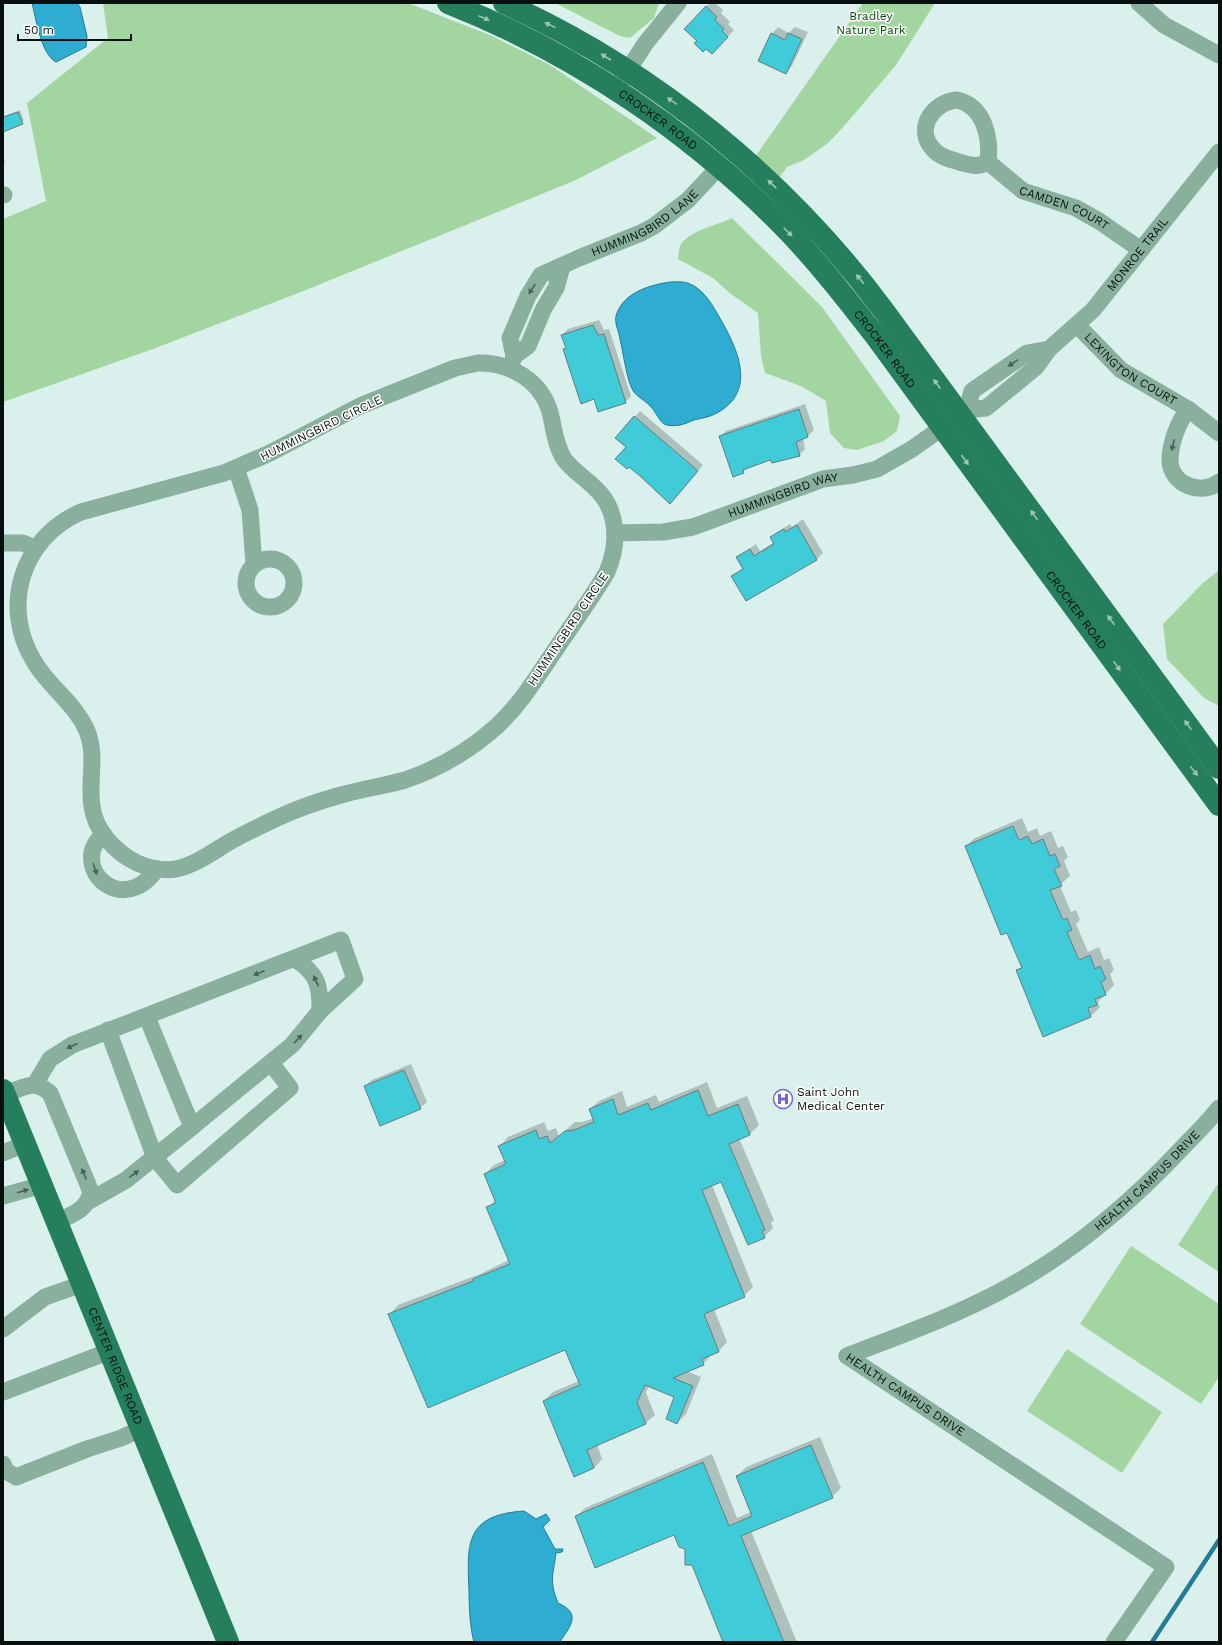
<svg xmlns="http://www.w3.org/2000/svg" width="1222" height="1645" viewBox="0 0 1222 1645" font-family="'Work Sans',sans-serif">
	<rect width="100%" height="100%" fill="#d9f0ec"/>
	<g fill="#a2d5a0">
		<polygon points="103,3 408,3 492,36 550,65 657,138 576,180 301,292 153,349 3,402 3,219 46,201 27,103 108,38"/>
		<polygon points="555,3 659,3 654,18 630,38 620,36"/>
		<polygon points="863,3 935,3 896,65 845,125 828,143 804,160 787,167 778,179 755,157"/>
		<path d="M732 218 822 307 900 416 897 431 884 441 857 450 844 448 830 433 826 401 801 386 765 373 761 356 758 313 731 294 713 278 678 259C678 255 679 250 680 246 689 230 716 226 732 218Z"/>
		<polygon points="1219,570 1219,706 1204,698 1167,659 1163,624 1203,583"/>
		<polygon points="1217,1185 1219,1186 1219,1272 1178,1245"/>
		<polygon points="1131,1246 1219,1304 1219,1377 1201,1404 1080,1324"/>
		<polygon points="1067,1349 1162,1412 1122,1473 1027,1411"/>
	</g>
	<g fill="#2facd1" stroke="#237d97">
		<path d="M32 3H77L80 7 87 36 86 47 56 62C41 54 36 19 32 3Z"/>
		<path d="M670 282C677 282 684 281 690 284 705 290 714 308 721 320 738 350 757 391 717 413 710 417 702 418 694 420 689 422 685 424 680 425 660 428 662 421 652 408 647 402 638 397 634 392 627 383 623 351 620 339 619 331 613 321 617 313 625 292 650 285 670 282Z"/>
		<path d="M524 1511 536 1519 546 1514 550 1520 543 1527 555 1549H563L562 1552 556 1553C553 1577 549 1580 558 1603 583 1614 569 1627 560 1642H474C470 1628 469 1606 469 1591 467 1543 465 1515 524 1511Z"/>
	</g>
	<g fill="#0003">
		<polygon points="710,3 715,3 723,10 721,13 730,22 728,24 734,30 719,46 698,41 686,29"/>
		<polygon points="778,27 789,33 795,27 808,32 792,66 786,73 772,34"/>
		<polygon points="20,110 24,121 3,128 3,117"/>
		<polygon points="3,156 5,162 3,164"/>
		<polygon points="599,320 604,330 609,329 631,396 625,402 595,398 564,349 566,347 562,335 568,329"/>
		<polygon points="805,404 814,430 808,436 803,438 805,449 799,455 771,459 748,467 743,472 720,437 726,431"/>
		<polygon points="640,411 703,465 676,497 627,447 635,417"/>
		<polygon points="803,519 823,553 817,559 747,600 732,576 744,567 737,557 756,544 760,551 774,542 771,538 777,532 790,524 792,527"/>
		<polygon points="1022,818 1028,832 1037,828 1040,836 1051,831 1058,848 1063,846 1068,857 1064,861 1070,876 1060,885 1061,888 1071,912 1076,910 1080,920 1076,924 1088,952 1099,947 1104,960 1109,958 1114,970 1110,974 1114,985 1098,1002 1100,1007 1091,1016 1043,1036 1017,971 1022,966 1007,932 966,846 975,838"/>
		<polygon points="411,1064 427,1102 420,1108 365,1086 372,1080"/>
		<polygon points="707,1082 717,1108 747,1096 759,1125 750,1134 739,1138 774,1220 771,1223 773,1228 764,1237 721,1181 712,1185 753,1287 744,1296 714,1309 727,1342 719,1351 712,1354 703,1364 686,1371 701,1377 686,1414 677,1423 676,1397 649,1385 646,1393 655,1415 646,1423 597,1444 602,1459 594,1468 544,1401 553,1392 579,1381 566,1349 390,1314 398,1305 480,1274 509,1260 488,1208 495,1200 485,1174 494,1165 505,1160 500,1146 508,1137 544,1122 548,1131 556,1128 559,1136 575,1122 583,1122 594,1118 590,1109 599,1101 622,1091 627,1107 656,1095 659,1102"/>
		<polygon points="820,1437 841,1488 832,1497 751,1531 797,1642 724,1642 686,1549 675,1533 576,1517 585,1508 712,1454 737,1518 751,1512 737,1476 746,1467"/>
	</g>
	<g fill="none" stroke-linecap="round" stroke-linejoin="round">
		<polyline stroke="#237d97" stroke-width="4.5" points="1152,1642 1219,1540"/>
	</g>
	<g fill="#3fcbd7" stroke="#677c7e">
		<polygon points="706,6 717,17 715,20 724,29 722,31 728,37 712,54 706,49 703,52 694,43 697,41 684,29"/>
		<polygon points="771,33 785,40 788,33 802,39 786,74 758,61"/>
		<polygon points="18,112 23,124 3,132 3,117"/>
		<polygon points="593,325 598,335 604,334 626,403 598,412 594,399 581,404 563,349 566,348 561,335"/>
		<polygon points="799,409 808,437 796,442 800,456 772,463 770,460 743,470 744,473 733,477 719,436"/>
		<polygon points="634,416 698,471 670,504 640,476 629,467 627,469 615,459 626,447 615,438"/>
		<polygon points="797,525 817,560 746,601 731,576 743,569 736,557 750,549 754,556 774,544 770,537 784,529 785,532"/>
		<polygon points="1013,826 1019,840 1028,836 1032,844 1043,839 1050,856 1055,854 1060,866 1054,869 1062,886 1050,890 1053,897 1063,920 1067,918 1072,930 1067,932 1079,960 1090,955 1095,969 1100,966 1106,979 1101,982 1106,995 1095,999 1097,1005 1088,1008 1091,1017 1043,1037 1016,970 1022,968 1007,933 1001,935 965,846"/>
		<polygon points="404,1070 421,1109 380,1126 364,1086"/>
		<polygon points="698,1090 708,1116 738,1104 750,1135 729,1144 765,1230 762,1231 765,1238 748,1245 721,1182 702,1190 745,1297 704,1314 719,1352 702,1359 704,1365 673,1378 693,1386 677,1424 666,1419 674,1397 645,1385 637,1402 646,1424 587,1450 594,1468 574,1477 543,1401 580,1385 565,1350 428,1408 388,1314 473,1281 473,1279 510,1264 486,1207 496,1203 484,1174 506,1164 498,1146 536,1130 539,1139 547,1136 550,1143 565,1131 574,1130 594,1122 589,1109 613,1099 618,1115 648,1103 651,1110"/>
		<polygon points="811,1445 833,1498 741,1536 784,1642 723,1642 692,1565 685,1565 685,1549 679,1547 674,1535 595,1568 575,1516 703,1462 729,1526 752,1516 736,1476"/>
	</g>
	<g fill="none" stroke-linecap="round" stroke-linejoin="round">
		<g stroke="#88b09c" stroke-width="17">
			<polyline points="1139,3 1164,25 1219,55"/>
			<polyline points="615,90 645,44 678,3"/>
			<path d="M957 100C984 106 991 137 988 162 977 168 970 165 959 162 950 159 940 157 934 150 914 130 932 102 957 100Z"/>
			<path id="s1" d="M988 162 1023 191 1076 208 1099 221 1141 250"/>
			<polyline points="3,195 4,195"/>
			<path id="s2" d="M1077 325 1121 370 1188 409 1219 433"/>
			<polyline points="514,356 528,346 543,310 556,288 562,267"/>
			<path d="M478 363C510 362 541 381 550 412 554 428 555 445 564 459 572 470 585 478 595 488 619 510 619 544 607 572 593 596 576 619 560 643 540 672 522 703 496 727 470 750 438 769 405 780 384 786 362 789 341 795 319 801 296 809 275 819 258 827 241 835 226 844 210 854 194 865 176 869 163 871 149 868 137 863 115 852 95 831 92 806 88 780 97 756 87 731 75 703 50 688 35 663 0 608 21 538 81 512L224 473 270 453 360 406 455 368Z"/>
			<path id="s3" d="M510 369 514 356 510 338 528 296 541 275 579 258 641 233 654 226 688 200 719 167"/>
			<path d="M1188 409C1178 423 1170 443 1170 461 1171 485 1202 496 1219 482"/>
			<polyline points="967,410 972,391 1027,353 1049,349"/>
			<polyline points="236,468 250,510 254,565"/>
			<path id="s4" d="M615 533 663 532 693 527 823 479 853 475 877 469 912 449 967 410 986 408 1036 367 1049 349 1093 310 1219 152"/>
			<polyline points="3,543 23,543 35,548"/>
			<circle cx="270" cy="583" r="24"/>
			<path d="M103 834C99 839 93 845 92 852 88 877 113 897 136 887 145 884 151 876 157 869"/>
			<path d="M295 959C318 974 320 985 320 1011"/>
			<polyline points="108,1030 155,1158 177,1185 290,1088 271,1063"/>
			<polyline points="35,1084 50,1059 72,1045 341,940 355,979 320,1011 292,1045 192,1127"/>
			<path d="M5 1094C23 1088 34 1078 50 1093L91 1192C86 1211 74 1213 57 1222"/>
			<polyline points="3,1153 25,1144"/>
			<polyline points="3,1196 42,1185"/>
			<polyline points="89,1201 126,1180 192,1127 147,1017"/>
			<polyline points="3,1329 45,1297 82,1284"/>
			<path id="s5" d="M847 1356 1166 1567 1114 1642"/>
			<path id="s6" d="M847 1356C898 1336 950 1318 999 1292 1068 1256 1131 1203 1184 1146 1196 1134 1208 1122 1219 1108"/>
			<polyline points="3,1392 110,1351"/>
			<polyline points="3,1464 6,1471 16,1477 87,1449 121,1438 141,1429"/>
		</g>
		<g stroke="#257e5c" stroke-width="22">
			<path id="s7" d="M448 3C577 54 694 134 790 233 821 266 849 302 877 338L1219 805"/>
			<path d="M504 3C654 71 786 179 884 311L1219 768"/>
			<path id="s8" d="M3 1090 228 1642"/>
		</g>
	</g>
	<defs><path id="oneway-solid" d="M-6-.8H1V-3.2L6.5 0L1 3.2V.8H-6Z"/></defs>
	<g fill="#9dc5b6">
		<use href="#oneway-solid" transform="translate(484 18) rotate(23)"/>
		<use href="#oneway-solid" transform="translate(550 25) rotate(-154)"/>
		<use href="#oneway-solid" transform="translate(606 57) rotate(-147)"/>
		<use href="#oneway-solid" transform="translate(672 101) rotate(-145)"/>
		<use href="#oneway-solid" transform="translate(772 184) rotate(-136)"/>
		<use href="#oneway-solid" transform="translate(788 232) rotate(45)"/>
		<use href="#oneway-solid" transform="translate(860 279) rotate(-129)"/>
		<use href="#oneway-solid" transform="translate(937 384) rotate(-126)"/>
		<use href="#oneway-solid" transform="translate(965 460) rotate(54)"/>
		<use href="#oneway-solid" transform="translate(1034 515) rotate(-126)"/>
		<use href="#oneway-solid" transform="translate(1111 620) rotate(-126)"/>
		<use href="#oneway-solid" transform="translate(1117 666) rotate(54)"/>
		<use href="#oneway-solid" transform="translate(1188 725) rotate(-126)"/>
		<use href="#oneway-solid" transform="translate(1194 771) rotate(53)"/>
	</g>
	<g fill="#486056">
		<use href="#oneway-solid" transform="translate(532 289) rotate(123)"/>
		<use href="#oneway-solid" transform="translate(1013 363) rotate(146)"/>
		<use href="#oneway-solid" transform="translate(1173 445) rotate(103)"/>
		<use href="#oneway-solid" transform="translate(95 869) rotate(71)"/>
		<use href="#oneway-solid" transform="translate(259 973) rotate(158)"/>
		<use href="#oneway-solid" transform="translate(316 981) rotate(-115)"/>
		<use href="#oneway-solid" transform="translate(298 1039) rotate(-46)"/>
		<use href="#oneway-solid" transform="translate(72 1046) rotate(155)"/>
		<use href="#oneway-solid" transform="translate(84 1174) rotate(-112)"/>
		<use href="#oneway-solid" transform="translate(134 1174) rotate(-36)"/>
		<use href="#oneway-solid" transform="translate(23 1191) rotate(-16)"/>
	</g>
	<defs>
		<symbol id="hospital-ring" viewBox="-11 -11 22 22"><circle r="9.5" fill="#fff" stroke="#6d66e0" stroke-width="1.5"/><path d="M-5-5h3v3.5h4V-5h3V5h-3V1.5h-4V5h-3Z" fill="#6d66e0"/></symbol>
	</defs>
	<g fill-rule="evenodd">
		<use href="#hospital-ring" x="772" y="1088" width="22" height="22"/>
	</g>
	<g text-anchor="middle" stroke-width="3" stroke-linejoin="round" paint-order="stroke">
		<g font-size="12" fill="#07500e" stroke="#fff">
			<text x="871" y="20">Bradley<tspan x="871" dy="14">Nature Park</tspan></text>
		</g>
		<g font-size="12" fill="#08100f" stroke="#fff">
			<text dy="4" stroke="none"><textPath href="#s7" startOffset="241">CROCKER ROAD</textPath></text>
			<text dy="4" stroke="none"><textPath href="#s1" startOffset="90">CAMDEN COURT</textPath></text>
			<text dy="4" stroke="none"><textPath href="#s3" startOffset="219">HUMMINGBIRD LANE</textPath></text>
			<text dy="4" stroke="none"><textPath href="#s4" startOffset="616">MONROE TRAIL</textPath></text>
			<text dy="4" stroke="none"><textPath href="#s7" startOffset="565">CROCKER ROAD</textPath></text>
			<text dy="4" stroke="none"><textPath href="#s2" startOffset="70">LEXINGTON COURT</textPath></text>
			<text transform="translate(321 428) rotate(-26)" y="4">HUMMINGBIRD CIRCLE</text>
			<text dy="4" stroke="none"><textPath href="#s4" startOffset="174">HUMMINGBIRD WAY</textPath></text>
			<text dy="4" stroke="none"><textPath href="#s7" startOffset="889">CROCKER ROAD</textPath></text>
			<text transform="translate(568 629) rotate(-56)" y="4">HUMMINGBIRD CIRCLE</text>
			<text dy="4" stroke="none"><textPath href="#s6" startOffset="351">HEALTH CAMPUS DRIVE</textPath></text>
			<text dy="4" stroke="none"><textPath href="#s8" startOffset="298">CENTER RIDGE ROAD</textPath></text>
			<text dy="4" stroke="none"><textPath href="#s5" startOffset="70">HEALTH CAMPUS DRIVE</textPath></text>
		</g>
		<g font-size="12" fill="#08100f" stroke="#fff" text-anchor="start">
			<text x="797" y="1096">Saint John<tspan x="797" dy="14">Medical Center</tspan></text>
		</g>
	</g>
	<rect width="1222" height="1645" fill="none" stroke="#08100f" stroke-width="8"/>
	<path d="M18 34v6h113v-6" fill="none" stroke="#08100f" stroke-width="2"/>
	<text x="24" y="34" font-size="12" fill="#08100f" stroke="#ffffff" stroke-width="3" paint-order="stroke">50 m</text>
</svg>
